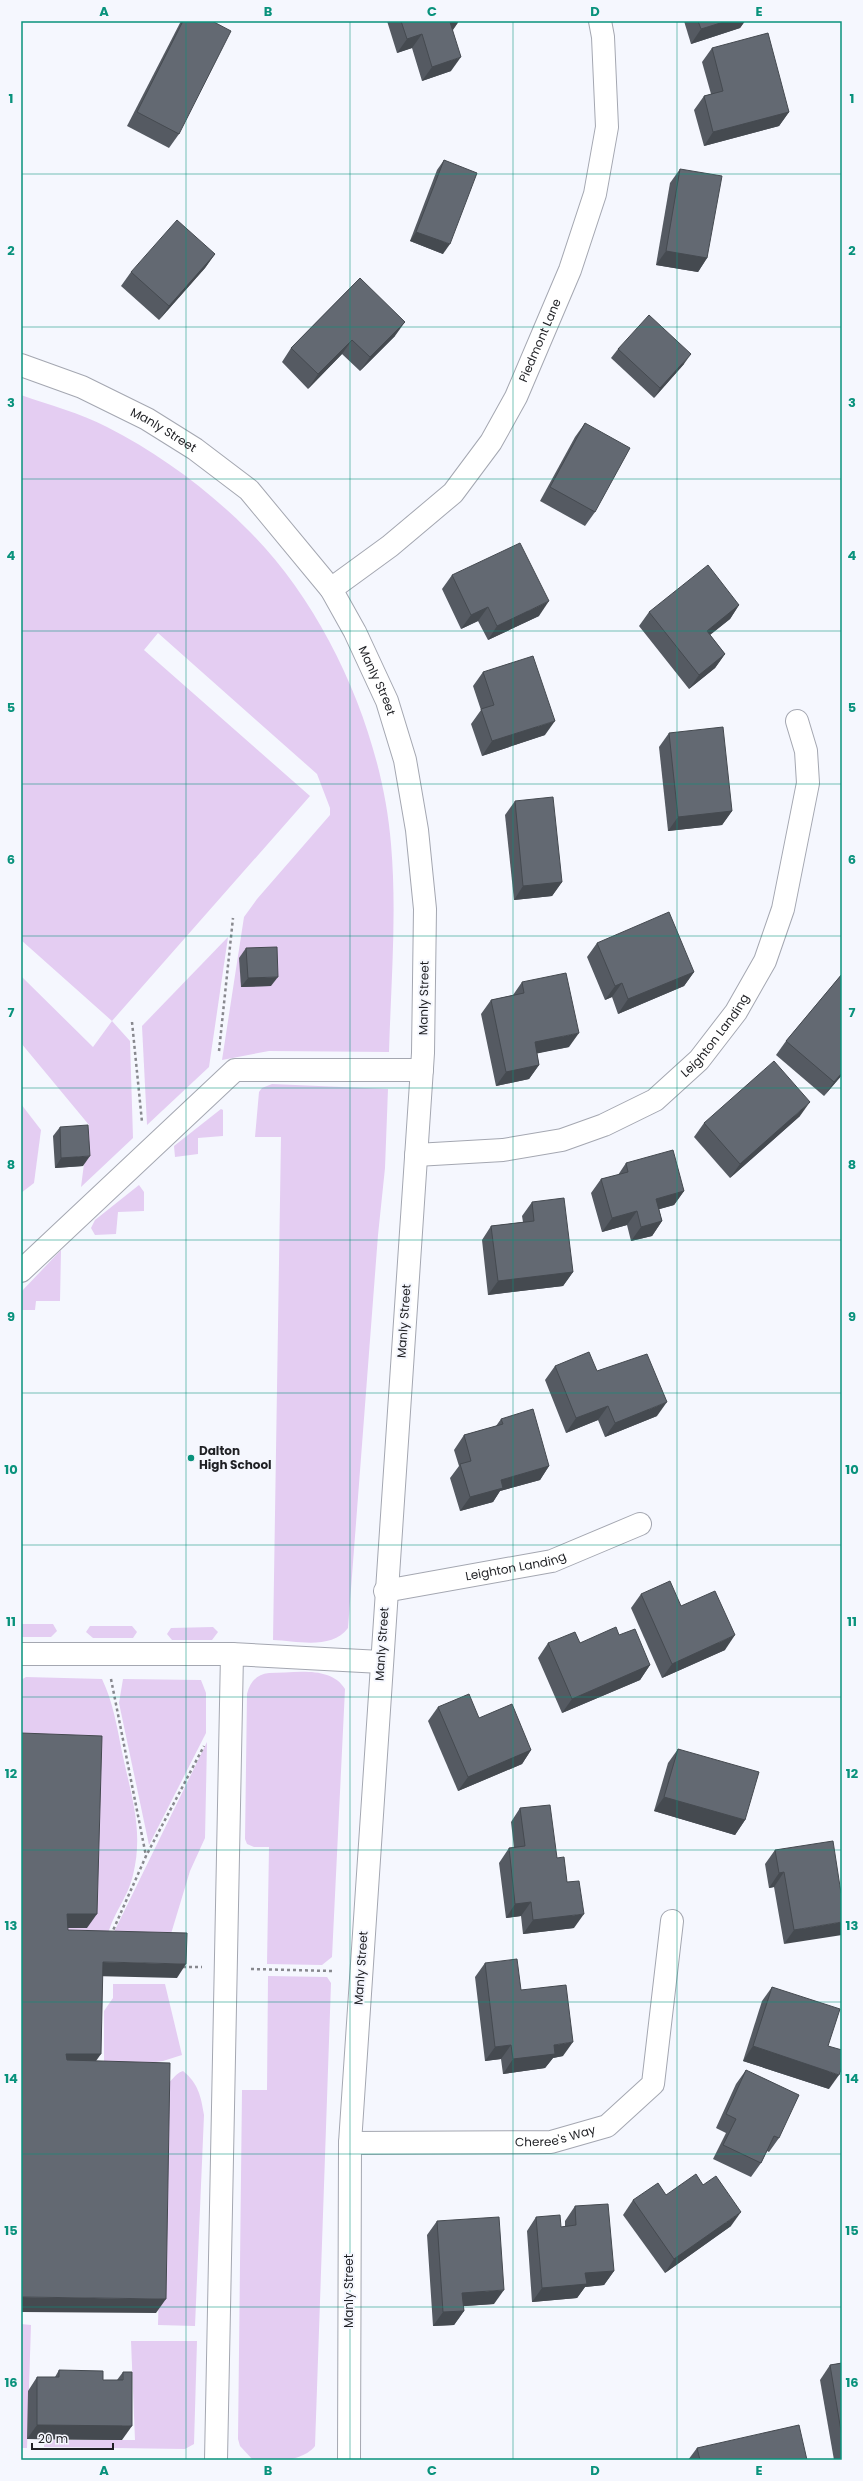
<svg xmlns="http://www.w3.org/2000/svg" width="863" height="2481" viewBox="0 0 863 2481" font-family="Poppins,sans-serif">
	<rect width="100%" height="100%" fill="#f5f7fe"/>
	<g fill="#e4cdf2">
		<path d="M21 395C49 405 80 413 107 427 158 453 206 488 247 529 327 608 382 733 391 844 397 913 391 983 389 1052L269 1051 222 1060 244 917 257 899 330 815V808L317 774 158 633 144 650 310 796 112 1021 130 1041 133 1138 81 1187 89 1125 21 1043V976L93 1047 112 1021 21 940Z"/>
		<polygon points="228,937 209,1067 147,1125 142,1026"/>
		<path d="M272 1084 388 1089 385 1168 378 1235 348 1628C332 1650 297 1641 273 1640L281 1137H255L259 1092 262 1088Z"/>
		<polygon points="21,1104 41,1130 34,1183 21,1193"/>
		<polygon points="221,1109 223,1110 223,1136 198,1138 198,1154 175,1157 174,1146"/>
		<polygon points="139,1185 144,1192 144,1211 118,1212 116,1234 95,1235 91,1228 95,1220"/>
		<polygon points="61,1250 60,1301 36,1301 35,1310 21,1310 21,1292"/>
		<polygon points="21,1624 53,1624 57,1631 51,1637 21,1637"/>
		<polygon points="90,1626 132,1626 137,1632 133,1638 93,1638 86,1632"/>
		<polygon points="213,1627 218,1632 212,1640 172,1640 167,1634 171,1628"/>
		<path d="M269 1673C293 1673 331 1665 345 1689L332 1957 322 1965 267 1964 269 1847H254L247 1844 245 1839 247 1694C250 1682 257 1674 269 1673Z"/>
		<path d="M26 1677 102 1679C113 1702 117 1727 122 1752 131 1795 144 1831 133 1875 127 1901 109 1917 106 1945L57 1928H87L21 1747V1680Z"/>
		<polygon points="123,1679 201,1680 206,1693 206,1733 149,1845 119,1703"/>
		<polygon points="207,1742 205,1838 190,1871 167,1947 114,1932"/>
		<path d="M268 1976 327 1977 331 1983 315 2446C304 2461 269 2465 252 2459L240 2446 238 2439 242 2090H267Z"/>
		<polygon points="113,1984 165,1984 182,2055 163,2061 104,2069 104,2011 113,1998"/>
		<path d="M183 2071C198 2083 201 2096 204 2115L195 2326 158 2325 164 2086C172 2082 174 2074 183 2071Z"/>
		<polygon points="21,2324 31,2325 27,2448 21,2448"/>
		<polygon points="131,2341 197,2341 194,2444 185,2449 44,2447 44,2440 135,2440"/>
	</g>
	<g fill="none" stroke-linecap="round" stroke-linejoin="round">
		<defs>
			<g id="minor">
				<path id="s1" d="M21 365 82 387 147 419 195 449 249 490 331 589 355 632 387 701 405 760 417 830 425 909 423 1053 350 2143 349 2460"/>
				<path id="s2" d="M331 589 390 546 453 493 491 442 516 397 570 270 595 194 607 127 603 37 600 21"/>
				<path id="s3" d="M416 1155 503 1150 562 1140 604 1125 655 1100 699 1060 736 1012 765 961 783 909 808 783 806 751 797 721"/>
				<polyline points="21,1271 235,1070 422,1070"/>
				<path id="s4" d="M385 1591 552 1561 640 1524"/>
				<polyline points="21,1654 232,1654"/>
				<path id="s5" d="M350 2143 551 2142 607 2126 653 2084 672 1921"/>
				<polyline points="216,2460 232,1654 381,1662"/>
			</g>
		</defs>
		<use href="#minor" stroke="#a4a7b1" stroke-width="24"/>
		<g stroke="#87888e" stroke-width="2.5" stroke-dasharray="3 3" stroke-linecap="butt">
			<polyline points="132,1022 142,1122"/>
			<polyline points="219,1051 233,918"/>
			<polyline points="111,1679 146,1856"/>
			<polyline points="111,1935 146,1856 204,1746"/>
			<polyline points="183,1967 202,1967"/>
			<polyline points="251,1969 332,1971"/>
		</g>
		<use href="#minor" stroke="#fff" stroke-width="22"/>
	</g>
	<g fill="#555a62">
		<polygon points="181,21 212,21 179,134 169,148 127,126"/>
		<polygon points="387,21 459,21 453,30 451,71 422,81 412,48 397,53"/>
		<polygon points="684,21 745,21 740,28 691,44"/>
		<polygon points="712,48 789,112 779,126 704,146 694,110 704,96 711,94 702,62"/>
		<polygon points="444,160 443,254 410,241 437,170"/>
		<polygon points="680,169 707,258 698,272 656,265 670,183"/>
		<polygon points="215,254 205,268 159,320 121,286 131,272"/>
		<polygon points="360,278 395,336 360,371 342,354 308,389 282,362 291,348"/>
		<polygon points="618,349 684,364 654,398 611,358"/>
		<polygon points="585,423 595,512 585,526 540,501 575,437"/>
		<polygon points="452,575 539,616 488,640 478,621 461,629 442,589"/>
		<polygon points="739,605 730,619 710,635 725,654 715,668 689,689 639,626 649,612"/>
		<polygon points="483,672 545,735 482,756 471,724 481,710 473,686"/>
		<polygon points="669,733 732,811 722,825 668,831 659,747"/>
		<polygon points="515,801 562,882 552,896 514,900 505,815"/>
		<polygon points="597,943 694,972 684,986 618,1014 612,997 605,1000 587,957"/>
		<polygon points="246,948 271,986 241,987 239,958"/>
		<polygon points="842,974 842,1075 824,1096 776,1055 786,1041"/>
		<polygon points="522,982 569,1047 537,1053 539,1065 529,1079 496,1086 481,1014 491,1000 513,995"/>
		<polygon points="800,1116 730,1178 694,1137 704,1123"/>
		<polygon points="60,1127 83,1166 55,1168 53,1136"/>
		<polygon points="626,1163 684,1191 674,1205 659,1209 662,1221 652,1236 631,1241 627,1225 602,1232 591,1193 601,1179 618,1175"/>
		<polygon points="532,1202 573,1272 563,1286 488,1295 482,1240 491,1226 523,1222 522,1216"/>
		<polygon points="555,1366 597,1371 657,1416 605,1437 598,1420 566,1433 545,1380"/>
		<polygon points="501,1419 549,1466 540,1480 500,1491 493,1502 460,1511 450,1478 459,1466 454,1450 464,1435 496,1426"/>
		<polygon points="641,1594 681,1606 725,1650 662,1678 631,1608"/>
		<polygon points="619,1635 650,1665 640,1680 562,1713 538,1658 548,1643 580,1643"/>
		<polygon points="438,1707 479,1718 531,1750 522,1764 458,1791 428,1721"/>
		<polygon points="678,1749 745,1820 735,1835 654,1811 668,1763"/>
		<polygon points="520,1808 557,1858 567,1882 574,1928 523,1934 521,1916 506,1918 499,1863 509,1848 514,1848 511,1822"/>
		<polygon points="775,1850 841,1893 784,1944 774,1887 769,1888 765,1864"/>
		<polygon points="485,1963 521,1990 563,2056 553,2058 545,2068 503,2074 501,2059 485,2061 475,1977"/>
		<polygon points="772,1987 828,2046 829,2089 743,2061 762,2001"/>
		<polygon points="746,2070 779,2138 769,2152 767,2151 761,2163 751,2177 713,2159 726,2133 716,2128 736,2084"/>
		<polygon points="666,2195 731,2226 665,2273 623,2215 633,2200"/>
		<polygon points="575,2206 614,2271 604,2285 585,2287 577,2298 532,2302 527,2231 536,2217 561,2227 565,2226 565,2221"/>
		<polygon points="437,2221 494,2304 463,2306 464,2311 454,2325 433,2326 427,2235"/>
		<polygon points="842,2363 842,2460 834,2460 820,2380 830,2365"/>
		<polygon points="59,2370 103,2380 117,2380 123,2372 122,2440 27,2439 28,2391 37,2377 55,2377"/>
		<polygon points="697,2448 807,2460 688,2460"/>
	</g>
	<g fill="#454a50">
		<polygon points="453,21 459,21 451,32 450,22"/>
		<polygon points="727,21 745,21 740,28 691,44 701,29"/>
		<polygon points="422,34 412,48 397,53 407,39"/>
		<polygon points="461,57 451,71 422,81 432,67"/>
		<polygon points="789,112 779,126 704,146 713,132"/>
		<polygon points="416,232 450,244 443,254 410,241"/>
		<polygon points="666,251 707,258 698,272 656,265"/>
		<polygon points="215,254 205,268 159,320 169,306"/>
		<polygon points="405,322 395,336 360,371 370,357"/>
		<polygon points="352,340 342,354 308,389 318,374"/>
		<polygon points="691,354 684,364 654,398 660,388"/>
		<polygon points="549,601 539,616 488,640 497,626"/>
		<polygon points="739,605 730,619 697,645 707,631"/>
		<polygon points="488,607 478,621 461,629 471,615"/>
		<polygon points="725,654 715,668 689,689 699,675"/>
		<polygon points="555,721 545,735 482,756 492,741"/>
		<polygon points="732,811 722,825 668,831 678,817"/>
		<polygon points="562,882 552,896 514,900 523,886"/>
		<polygon points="694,972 684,986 618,1014 628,999"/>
		<polygon points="278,977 271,986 241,987 248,978"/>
		<polygon points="622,983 612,997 605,1000 615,986"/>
		<polygon points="579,1033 569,1047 525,1056 535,1042"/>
		<polygon points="539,1065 529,1079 496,1086 506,1072"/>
		<polygon points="842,1073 842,1075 824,1096 834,1082"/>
		<polygon points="810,1102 800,1116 730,1178 740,1164"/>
		<polygon points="90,1156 83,1166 55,1168 61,1158"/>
		<polygon points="684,1191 674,1205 646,1213 656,1199"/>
		<polygon points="637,1211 627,1225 602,1232 612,1218"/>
		<polygon points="662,1221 652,1236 631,1241 641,1227"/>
		<polygon points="573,1272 563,1286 488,1295 498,1281"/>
		<polygon points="667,1402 657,1416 605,1437 615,1423"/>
		<polygon points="608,1406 598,1420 566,1433 576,1418"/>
		<polygon points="549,1466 540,1480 500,1491 493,1502 460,1511 470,1497 501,1480"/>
		<polygon points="735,1635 725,1650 662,1678 672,1664"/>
		<polygon points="650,1665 640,1680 562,1713 572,1699"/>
		<polygon points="531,1750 522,1764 458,1791 468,1777"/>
		<polygon points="664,1797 745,1820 735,1835 654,1811"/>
		<polygon points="784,1872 774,1887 769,1888 779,1873"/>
		<polygon points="531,1902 521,1916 506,1918 515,1904"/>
		<polygon points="67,1914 97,1914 87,1928 57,1928"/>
		<polygon points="584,1914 574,1928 523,1934 533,1920"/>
		<polygon points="842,1922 842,1935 784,1944 794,1930"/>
		<polygon points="103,1962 186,1964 177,1978 93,1976"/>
		<polygon points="573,2042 563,2056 553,2058 545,2068 503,2074 513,2059 554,2045"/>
		<polygon points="511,2045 501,2059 485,2061 495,2047"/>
		<polygon points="753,2046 839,2075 829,2089 743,2061"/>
		<polygon points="66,2054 101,2054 91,2068 57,2068"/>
		<polygon points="741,2212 731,2226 665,2273 674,2259"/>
		<polygon points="614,2271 604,2285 585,2287 577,2298 532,2302 542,2288 585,2273"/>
		<polygon points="504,2290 494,2304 452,2307 462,2293"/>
		<polygon points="21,2297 166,2299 156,2313 21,2312"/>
		<polygon points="464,2311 454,2325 433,2326 443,2312"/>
		<polygon points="37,2425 132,2426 122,2440 27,2439"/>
	</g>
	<g fill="#636972" stroke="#454a50">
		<polygon points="183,21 212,21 231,31 179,134 137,112"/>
		<polygon points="401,21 453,21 450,22 461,57 432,67 422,34 407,39"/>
		<polygon points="698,21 727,21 701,29"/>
		<polygon points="768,33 789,112 713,132 704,96 723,91 712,48"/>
		<polygon points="444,160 477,173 450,244 416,232"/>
		<polygon points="680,169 722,176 707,258 666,251"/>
		<polygon points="177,220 215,254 169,306 131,272"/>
		<polygon points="360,278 405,322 370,357 352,340 318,374 291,348"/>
		<polygon points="649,315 691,354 660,388 618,349"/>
		<polygon points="585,423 630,448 595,512 550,487"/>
		<polygon points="520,543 549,601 497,626 488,607 471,615 452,575"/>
		<polygon points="708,565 739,605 707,631 725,654 699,675 649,612"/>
		<polygon points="533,656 555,721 492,741 481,709 494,705 483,672"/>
		<polygon points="723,727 732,811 678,817 669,733"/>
		<polygon points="553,797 562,882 523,886 515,801"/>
		<polygon points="669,912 694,972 628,999 622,983 615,986 597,943"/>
		<polygon points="277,947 278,977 248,978 246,948"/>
		<polygon points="566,973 579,1033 535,1042 539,1065 506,1072 491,1000 524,993 522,982"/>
		<polygon points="842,974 842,1073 834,1082 786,1041"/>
		<polygon points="774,1061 810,1102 740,1164 704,1123"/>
		<polygon points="88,1125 90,1156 61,1158 60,1127"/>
		<polygon points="673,1150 684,1191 656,1199 662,1221 641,1227 637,1211 612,1218 601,1179 628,1172 626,1163"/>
		<polygon points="564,1198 573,1272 498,1281 491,1226 534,1221 532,1202"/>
		<polygon points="589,1352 597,1371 647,1354 667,1402 615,1423 608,1406 576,1418 555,1366"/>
		<polygon points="533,1409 549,1466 501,1480 503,1488 470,1497 460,1464 471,1461 464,1435 503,1424 501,1419"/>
		<polygon points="670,1581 681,1606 715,1591 735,1635 672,1664 641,1594"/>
		<polygon points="616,1627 619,1635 635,1629 650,1665 572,1699 548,1643 575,1632 580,1643"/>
		<polygon points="469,1694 479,1718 512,1704 531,1750 468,1777 438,1707"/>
		<polygon points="21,1733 102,1736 97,1914 67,1914 68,1930 187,1933 186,1964 103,1962 101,2054 66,2054 67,2060 170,2063 166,2299 21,2297"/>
		<polygon points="678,1749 759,1772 745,1820 664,1797"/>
		<polygon points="550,1805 557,1858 564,1857 567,1882 579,1881 584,1914 533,1920 531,1902 515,1904 509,1848 525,1846 520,1808"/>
		<polygon points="833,1841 841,1893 842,1893 842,1922 794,1930 784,1872 779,1873 775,1850"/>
		<polygon points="517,1959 521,1990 566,1985 573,2042 554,2045 555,2054 513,2059 511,2045 495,2047 485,1963"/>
		<polygon points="772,1987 840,2009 828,2046 842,2050 842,2067 839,2075 753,2046"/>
		<polygon points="746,2070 799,2095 779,2138 774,2136 761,2163 723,2145 736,2119 726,2114"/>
		<polygon points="696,2174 703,2185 716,2176 741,2212 674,2259 633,2200 658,2183 666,2195"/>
		<polygon points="608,2204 614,2271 585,2273 587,2284 542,2288 536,2217 560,2215 561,2227 576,2225 575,2206"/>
		<polygon points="499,2217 504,2290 462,2293 464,2311 443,2312 437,2221"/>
		<polygon points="842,2363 842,2437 830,2365"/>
		<polygon points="59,2370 103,2371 103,2380 123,2380 123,2372 132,2372 132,2426 37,2425 37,2377 59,2377"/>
		<polygon points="799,2425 807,2460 700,2460 697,2448"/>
	</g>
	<path fill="none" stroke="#09927c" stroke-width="1" stroke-opacity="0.55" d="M186 21V2460M350 21V2460M513 21V2460M677 21V2460M21 174H842M21 327H842M21 479H842M21 631H842M21 784H842M21 936H842M21 1088H842M21 1240H842M21 1393H842M21 1545H842M21 1697H842M21 1850H842M21 2002H842M21 2154H842M21 2307H842"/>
	<circle fill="#09927c" stroke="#f5f7fe" stroke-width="1.5" cx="191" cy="1458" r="4"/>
	<g text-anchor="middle" stroke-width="4" stroke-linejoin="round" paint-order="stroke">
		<g font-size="12" fill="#1f2024" stroke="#f5f7fe">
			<text dy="4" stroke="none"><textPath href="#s2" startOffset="332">Piedmont Lane</textPath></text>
			<text dy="4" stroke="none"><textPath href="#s1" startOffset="157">Manly Street</textPath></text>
			<text dy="4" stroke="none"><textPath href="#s1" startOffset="493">Manly Street</textPath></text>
			<text transform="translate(424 998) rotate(-89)" y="4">Manly Street</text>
			<text dy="4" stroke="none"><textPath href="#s3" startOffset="337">Leighton Landing</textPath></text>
			<text transform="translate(404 1321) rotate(-86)" y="4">Manly Street</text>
			<text dy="4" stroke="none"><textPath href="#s4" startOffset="133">Leighton Landing</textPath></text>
			<text transform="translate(382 1644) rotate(-86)" y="4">Manly Street</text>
			<text transform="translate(361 1968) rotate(-86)" y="4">Manly Street</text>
			<text dy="4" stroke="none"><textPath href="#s5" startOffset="206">Cheree's Way</textPath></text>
			<text transform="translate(349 2291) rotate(-90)" y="4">Manly Street</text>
		</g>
		<g font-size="12" font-weight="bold" fill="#1f2024" stroke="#f5f7fe" text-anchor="start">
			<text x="199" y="1455">Dalton<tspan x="199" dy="14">High School</tspan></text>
		</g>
	</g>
	<rect width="863" height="2481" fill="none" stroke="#f5f7fe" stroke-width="44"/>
	<path d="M32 2443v6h81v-6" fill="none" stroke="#1f2024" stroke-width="2"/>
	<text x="38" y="2443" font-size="12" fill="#1f2024" stroke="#f5f7fe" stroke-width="3" paint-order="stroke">20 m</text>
	<rect x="22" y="22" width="819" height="2437" fill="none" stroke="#09927c" stroke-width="1.5"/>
	<g font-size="13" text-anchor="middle" font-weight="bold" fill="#09927c">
		<text x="104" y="16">A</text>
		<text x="268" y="16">B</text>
		<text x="432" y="16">C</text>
		<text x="595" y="16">D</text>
		<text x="759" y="16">E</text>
		<text x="11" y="103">1</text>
		<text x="852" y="103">1</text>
		<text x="11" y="255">2</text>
		<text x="852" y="255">2</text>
		<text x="11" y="407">3</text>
		<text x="852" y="407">3</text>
		<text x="11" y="560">4</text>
		<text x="852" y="560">4</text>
		<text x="11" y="712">5</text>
		<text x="852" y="712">5</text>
		<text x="11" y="864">6</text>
		<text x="852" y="864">6</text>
		<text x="11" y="1017">7</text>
		<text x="852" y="1017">7</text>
		<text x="11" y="1169">8</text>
		<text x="852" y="1169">8</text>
		<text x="11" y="1321">9</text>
		<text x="852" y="1321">9</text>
		<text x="11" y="1474">10</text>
		<text x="852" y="1474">10</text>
		<text x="11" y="1626">11</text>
		<text x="852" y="1626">11</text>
		<text x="11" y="1778">12</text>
		<text x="852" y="1778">12</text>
		<text x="11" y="1930">13</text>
		<text x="852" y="1930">13</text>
		<text x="11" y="2083">14</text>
		<text x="852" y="2083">14</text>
		<text x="11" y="2235">15</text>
		<text x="852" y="2235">15</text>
		<text x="11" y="2387">16</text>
		<text x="852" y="2387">16</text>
		<text x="104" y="2475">A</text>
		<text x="268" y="2475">B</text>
		<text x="432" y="2475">C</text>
		<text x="595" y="2475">D</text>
		<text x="759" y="2475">E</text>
	</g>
</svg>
